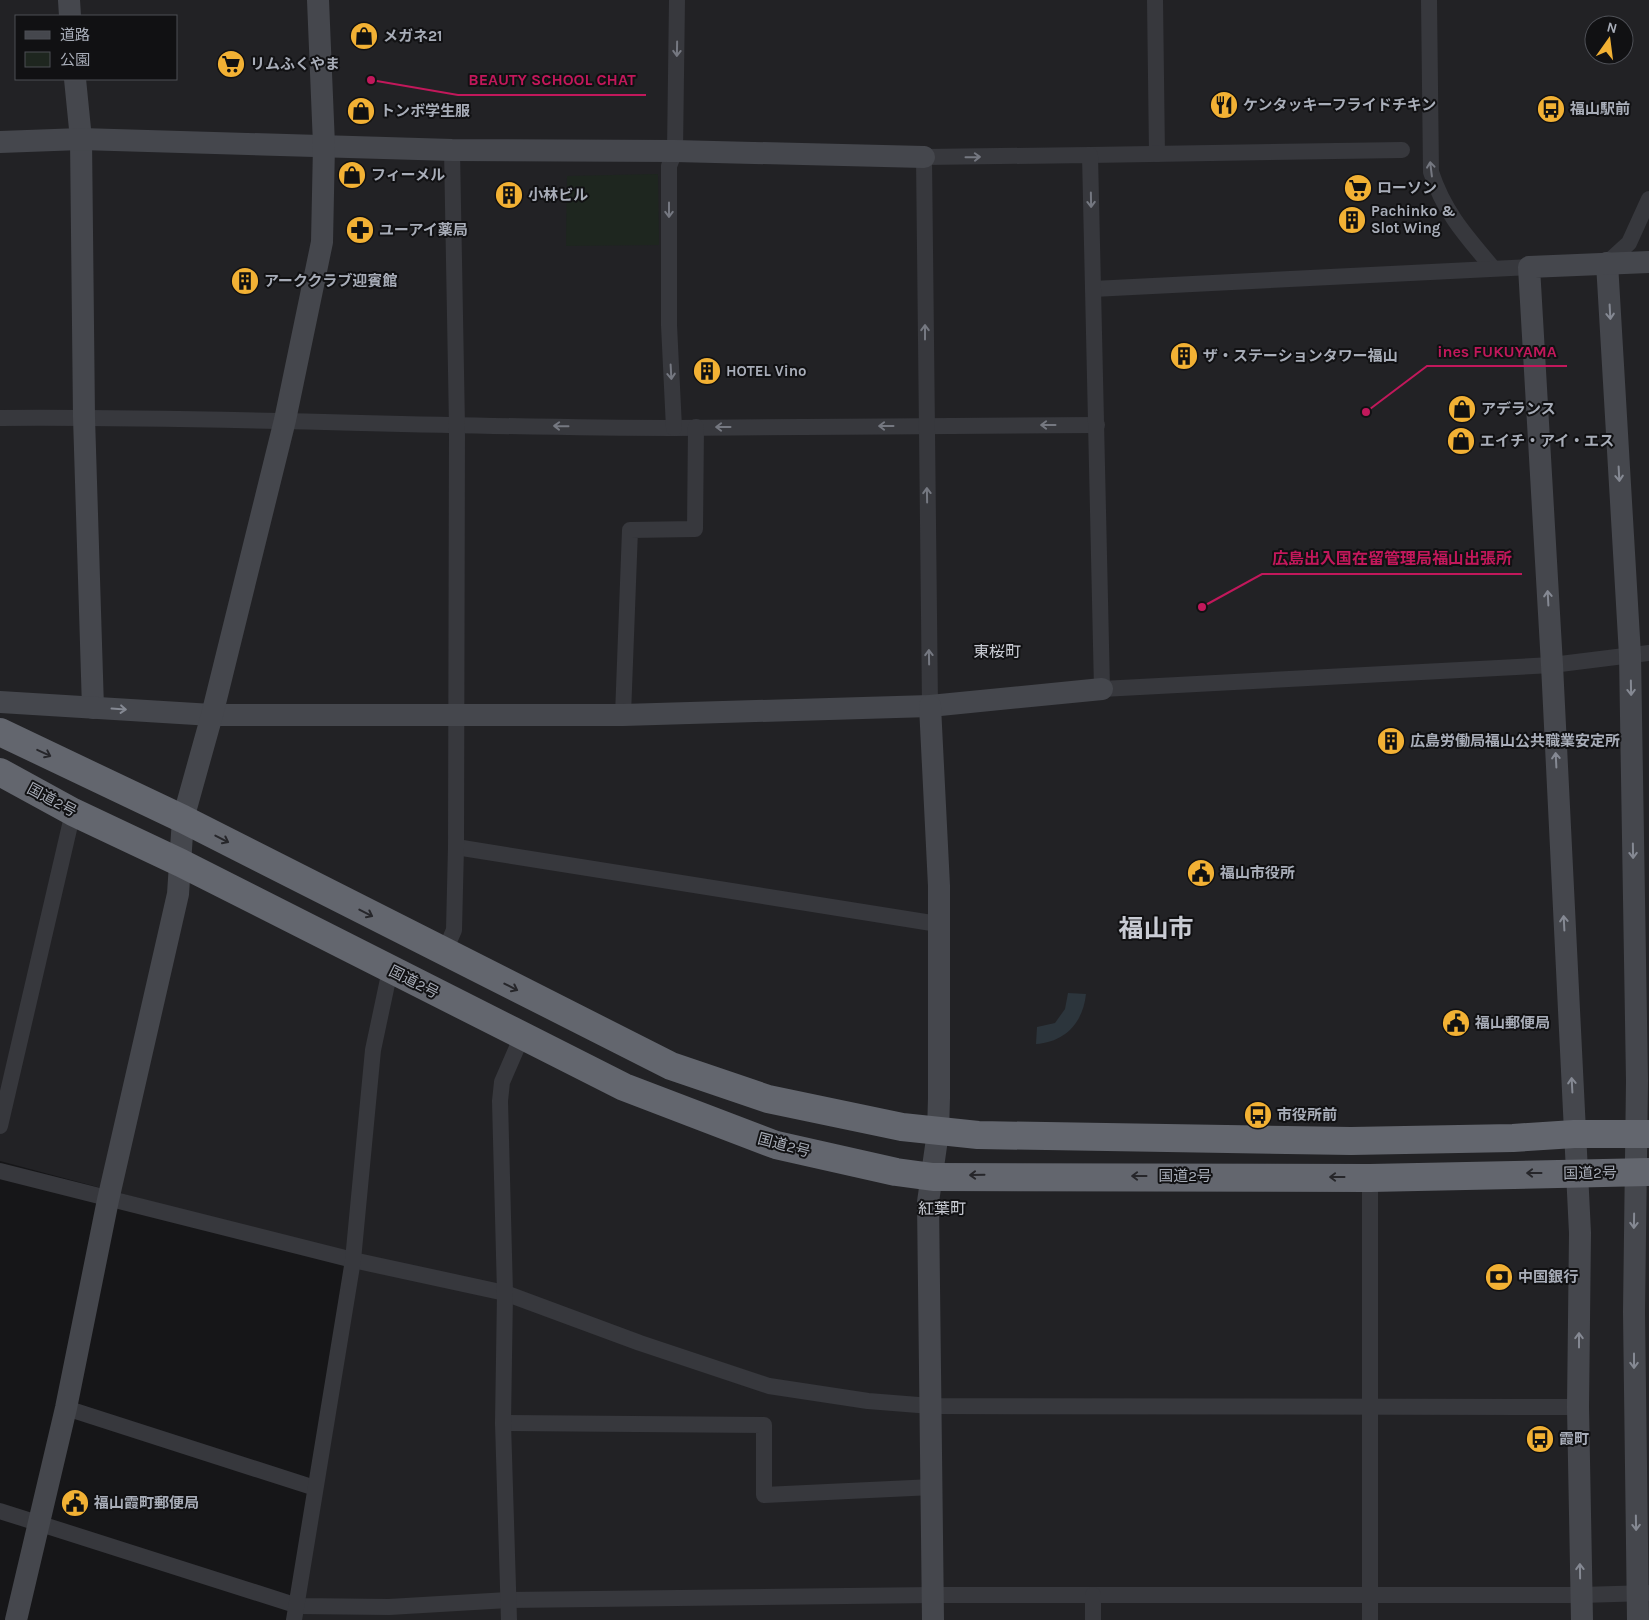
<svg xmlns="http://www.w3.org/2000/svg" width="1649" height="1620" viewBox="0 0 1649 1620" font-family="Karla,'Noto Sans JP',sans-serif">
	<rect width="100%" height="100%" fill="#161618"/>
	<path fill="#222225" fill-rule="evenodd" d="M0 0H1649V1620H291L348 1254 0 1161ZM16 16H176V79H16ZM1594 25H1624V55H1594Z"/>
	<polygon fill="#1e261f" points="658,174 659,245 566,246 567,176"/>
	<path fill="#2c353c" d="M1068 993 1086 994C1083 1023 1065 1042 1036 1044L1037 1027 1055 1023 1065 1009Z"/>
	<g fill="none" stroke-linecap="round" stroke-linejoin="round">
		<g stroke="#37383d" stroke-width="16">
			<polyline points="1155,0 1157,154"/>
			<path d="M1429 0 1431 172C1444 212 1466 236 1493 268"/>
			<polyline points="1090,155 1402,150"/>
			<polyline points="1607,263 1629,243 1649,199"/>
			<polyline points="1093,289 1529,267"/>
			<path d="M0 418C224 416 448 428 673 428 814 428 956 425 1097 425"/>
			<polyline points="674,428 669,325 669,166 675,151 677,0"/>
			<polyline points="930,706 924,157 1090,155 1102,689 1552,665 1649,653"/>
			<polyline points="623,715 630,530 695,529 696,427"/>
			<polyline points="456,847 938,924"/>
			<polyline points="444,953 454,930 456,847 457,426 452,150"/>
			<polyline points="0,1126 73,812"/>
			<polyline points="0,1171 353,1260 505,1293 640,1343 769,1386 868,1401 931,1406 1578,1407"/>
			<polyline points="66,1408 315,1488"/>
			<polyline points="503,1423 764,1425 764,1495 933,1487"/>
			<polyline points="0,1511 298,1606 389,1607 508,1600 933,1595 1581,1595 1649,1593"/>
			<polyline points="1093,1595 1093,1620"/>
			<polyline points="294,1620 353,1260 373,1050 390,970"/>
			<polyline points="509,1620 503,1423 505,1293 500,1101 502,1082 522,1036"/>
			<polyline points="1370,1620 1370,1178"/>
		</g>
		<g stroke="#45474d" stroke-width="22">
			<polyline points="69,0 70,16"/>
			<polyline points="75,79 81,139 84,417 93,708"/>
			<polyline points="0,142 81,139 452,150 675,151 924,157"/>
			<polyline points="1607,263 1630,655 1637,1081 1634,1312 1638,1620"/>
			<polyline points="0,702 212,715 623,715 930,706 1102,689"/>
			<polyline points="930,706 939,886 939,1098 938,1132 928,1202 933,1620"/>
			<polyline points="16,1620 66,1408 108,1200 178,894 183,819 212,715 285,420 322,242 324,145 318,0"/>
			<polyline points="1582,1620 1578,1407 1580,1233 1552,665 1529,267 1649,262"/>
		</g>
		<g stroke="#63666e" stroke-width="28">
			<polyline points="0,732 183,819 671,1066 768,1099 902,1127 978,1135 1351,1141 1513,1138 1574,1134 1649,1134"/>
			<polyline points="0,772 73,812 181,863 624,1087 776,1145 896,1172 933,1177 1370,1178 1649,1172"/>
		</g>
	</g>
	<defs><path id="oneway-shaft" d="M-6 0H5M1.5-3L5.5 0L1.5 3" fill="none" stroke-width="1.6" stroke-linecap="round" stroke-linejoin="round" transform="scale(1.25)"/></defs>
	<g stroke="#757881">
		<use href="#oneway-shaft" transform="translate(677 49) rotate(91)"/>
		<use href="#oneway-shaft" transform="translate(973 157) rotate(-1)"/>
		<use href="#oneway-shaft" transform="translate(1431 169) rotate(-97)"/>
		<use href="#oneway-shaft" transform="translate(1091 200) rotate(89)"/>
		<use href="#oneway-shaft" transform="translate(669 210) rotate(90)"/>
		<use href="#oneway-shaft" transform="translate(925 332) rotate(-90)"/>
		<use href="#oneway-shaft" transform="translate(671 372) rotate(87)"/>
		<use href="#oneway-shaft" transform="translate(1048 425) rotate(180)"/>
		<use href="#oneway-shaft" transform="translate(561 426) rotate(-179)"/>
		<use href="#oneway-shaft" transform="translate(886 426) rotate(180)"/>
		<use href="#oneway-shaft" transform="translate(723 427) rotate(180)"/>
		<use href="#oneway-shaft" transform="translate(927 495) rotate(-91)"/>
		<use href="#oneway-shaft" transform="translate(929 657) rotate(-91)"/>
	</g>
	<g stroke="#858993">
		<use href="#oneway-shaft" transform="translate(1610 312) rotate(87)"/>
		<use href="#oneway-shaft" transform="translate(1619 474) rotate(87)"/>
		<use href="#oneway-shaft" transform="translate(1548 598) rotate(-93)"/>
		<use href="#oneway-shaft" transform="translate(1631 688) rotate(89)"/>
		<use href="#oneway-shaft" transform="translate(119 709) rotate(4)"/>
		<use href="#oneway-shaft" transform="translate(1556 760) rotate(-93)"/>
		<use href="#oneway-shaft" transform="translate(1633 851) rotate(89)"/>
		<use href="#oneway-shaft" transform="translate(1564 923) rotate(-93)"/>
		<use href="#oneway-shaft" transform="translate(1572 1085) rotate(-93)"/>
		<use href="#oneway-shaft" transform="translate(1634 1221) rotate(91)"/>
		<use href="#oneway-shaft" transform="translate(1579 1340) rotate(-90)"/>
		<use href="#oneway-shaft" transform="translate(1634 1361) rotate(90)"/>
		<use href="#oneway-shaft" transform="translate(1636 1523) rotate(89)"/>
		<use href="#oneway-shaft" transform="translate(1580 1571) rotate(-91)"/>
	</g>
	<g stroke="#26262a">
		<use href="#oneway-shaft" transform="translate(44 753) rotate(25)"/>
		<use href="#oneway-shaft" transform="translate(222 839) rotate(27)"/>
		<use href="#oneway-shaft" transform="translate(366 913) rotate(27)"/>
		<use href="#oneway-shaft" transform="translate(511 987) rotate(27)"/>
		<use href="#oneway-shaft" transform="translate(1534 1173) rotate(-180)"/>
		<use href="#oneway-shaft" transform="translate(977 1175) rotate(179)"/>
		<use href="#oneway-shaft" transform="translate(1139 1176) rotate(-180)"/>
		<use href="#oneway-shaft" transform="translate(1337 1177) rotate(-180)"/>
	</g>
	<defs>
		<symbol id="shop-disc" viewBox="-11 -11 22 22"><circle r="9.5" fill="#f2b134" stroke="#111113"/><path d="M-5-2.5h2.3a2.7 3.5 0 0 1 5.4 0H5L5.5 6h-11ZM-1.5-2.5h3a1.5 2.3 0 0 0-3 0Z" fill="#111"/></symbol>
		<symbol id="supermarket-disc" viewBox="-11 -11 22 22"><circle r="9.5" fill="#f2b134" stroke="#111113"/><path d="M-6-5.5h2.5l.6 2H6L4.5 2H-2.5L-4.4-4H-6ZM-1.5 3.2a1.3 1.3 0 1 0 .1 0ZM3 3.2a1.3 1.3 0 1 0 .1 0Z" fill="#111"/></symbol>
		<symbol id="restaurant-disc" viewBox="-11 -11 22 22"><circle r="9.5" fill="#f2b134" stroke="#111113"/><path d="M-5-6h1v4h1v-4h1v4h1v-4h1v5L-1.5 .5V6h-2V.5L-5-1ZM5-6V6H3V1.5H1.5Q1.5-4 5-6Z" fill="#111"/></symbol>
		<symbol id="bus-disc" viewBox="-11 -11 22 22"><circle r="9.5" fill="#f2b134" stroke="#111113"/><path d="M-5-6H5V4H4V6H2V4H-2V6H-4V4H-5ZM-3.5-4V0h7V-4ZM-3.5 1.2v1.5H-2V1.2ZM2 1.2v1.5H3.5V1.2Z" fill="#111"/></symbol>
		<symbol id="building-disc" viewBox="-11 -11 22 22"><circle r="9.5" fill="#f2b134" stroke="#111113"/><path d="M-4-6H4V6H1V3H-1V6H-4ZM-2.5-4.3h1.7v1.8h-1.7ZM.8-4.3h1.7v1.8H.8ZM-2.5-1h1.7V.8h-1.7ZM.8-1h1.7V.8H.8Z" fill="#111"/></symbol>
		<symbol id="pharmacy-disc" viewBox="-11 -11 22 22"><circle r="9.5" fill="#f2b134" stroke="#111113"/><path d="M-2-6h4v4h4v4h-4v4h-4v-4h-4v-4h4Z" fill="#111"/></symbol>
		<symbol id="civic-disc" viewBox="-11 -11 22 22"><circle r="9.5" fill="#f2b134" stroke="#111113"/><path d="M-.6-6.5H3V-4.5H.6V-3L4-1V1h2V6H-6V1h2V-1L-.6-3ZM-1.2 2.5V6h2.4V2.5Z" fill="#111"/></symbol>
		<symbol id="bank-disc" viewBox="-11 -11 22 22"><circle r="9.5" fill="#f2b134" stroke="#111113"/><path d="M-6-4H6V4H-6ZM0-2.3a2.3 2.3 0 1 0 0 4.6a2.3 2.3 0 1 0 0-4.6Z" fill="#111"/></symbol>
	</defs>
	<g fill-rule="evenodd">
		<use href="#shop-disc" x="348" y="20" width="32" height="32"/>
		<use href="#supermarket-disc" x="215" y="48" width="32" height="32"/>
		<use href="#restaurant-disc" x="1208" y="89" width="32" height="32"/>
		<use href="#bus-disc" x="1535" y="93" width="32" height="32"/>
		<use href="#shop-disc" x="345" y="95" width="32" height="32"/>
		<use href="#shop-disc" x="336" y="159" width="32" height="32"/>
		<use href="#supermarket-disc" x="1342" y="172" width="32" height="32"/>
		<use href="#building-disc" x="493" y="179" width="32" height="32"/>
		<use href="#building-disc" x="1336" y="204" width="32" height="32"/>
		<use href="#pharmacy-disc" x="344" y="214" width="32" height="32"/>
		<use href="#building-disc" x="229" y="265" width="32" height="32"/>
		<use href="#building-disc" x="1168" y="340" width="32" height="32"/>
		<use href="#building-disc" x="691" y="355" width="32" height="32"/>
		<use href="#shop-disc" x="1446" y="393" width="32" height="32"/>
		<use href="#shop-disc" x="1445" y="425" width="32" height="32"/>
		<use href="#building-disc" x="1375" y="725" width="32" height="32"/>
		<use href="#civic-disc" x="1185" y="857" width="32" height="32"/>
		<use href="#civic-disc" x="1440" y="1007" width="32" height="32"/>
		<use href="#bus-disc" x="1242" y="1099" width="32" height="32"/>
		<use href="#bank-disc" x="1483" y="1261" width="32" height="32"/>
		<use href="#bus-disc" x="1524" y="1423" width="32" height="32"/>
		<use href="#civic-disc" x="59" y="1487" width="32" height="32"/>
	</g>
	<g text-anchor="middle" stroke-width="4" stroke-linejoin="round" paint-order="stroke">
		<g font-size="15" font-weight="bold" fill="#a8adb8" stroke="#111113" text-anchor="start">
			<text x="383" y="41">メガネ21</text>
			<text x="250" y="69">リムふくやま</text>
			<text x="1243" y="110">ケンタッキーフライドチキン</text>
			<text x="1570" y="114">福山駅前</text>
			<text x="380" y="116">トンボ学生服</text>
			<text x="371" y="180">フィーメル</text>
			<text x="1377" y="193">ローソン</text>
			<text x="528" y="200">小林ビル</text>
			<text x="1371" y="216">Pachinko &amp;<tspan x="1371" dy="17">Slot Wing</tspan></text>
			<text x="379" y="235">ユーアイ薬局</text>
			<text x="264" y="286">アーククラブ迎賓館</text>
			<text x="1203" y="361">ザ・ステーションタワー福山</text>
			<text x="726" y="376">HOTEL Vino</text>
			<text x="1481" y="414">アデランス</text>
			<text x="1480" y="446">エイチ・アイ・エス</text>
			<text x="1410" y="746">広島労働局福山公共職業安定所</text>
			<text x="1220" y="878">福山市役所</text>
			<text x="1475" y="1028">福山郵便局</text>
			<text x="1277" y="1120">市役所前</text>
			<text x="1518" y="1282">中国銀行</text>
			<text x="1559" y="1444">霞町</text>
			<text x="94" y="1508">福山霞町郵便局</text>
		</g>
		<g font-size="15" fill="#a8adb8" stroke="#111113">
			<text transform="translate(52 800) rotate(28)" y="5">国道2号</text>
			<text transform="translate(414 982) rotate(27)" y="5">国道2号</text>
			<text transform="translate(784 1145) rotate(15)" y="5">国道2号</text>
			<text transform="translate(1590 1173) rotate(-1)" y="5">国道2号</text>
			<text x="1185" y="1181">国道2号</text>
		</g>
		<g font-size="16" fill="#c9ccd4" stroke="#111113">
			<text x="997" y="657">東桜町</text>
			<text x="942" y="1214">紅葉町</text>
		</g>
		<g font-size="25" font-weight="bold" fill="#c9ccd4" stroke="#111113">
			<text x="1156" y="937">福山市</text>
		</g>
	</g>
	<path fill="none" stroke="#c2185b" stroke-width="2" d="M371 80L458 95H646M1366 412L1427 366H1567M1202 607L1262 574H1522"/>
	<g fill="#c2185b" stroke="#111113" stroke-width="2">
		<circle cx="371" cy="80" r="5"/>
		<circle cx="1366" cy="412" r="5"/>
		<circle cx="1202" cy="607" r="5"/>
	</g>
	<g font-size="16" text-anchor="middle" font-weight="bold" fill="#c2185b" stroke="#111113" stroke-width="4" stroke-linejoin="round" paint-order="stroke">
		<text x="552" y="85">BEAUTY SCHOOL CHAT</text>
		<text x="1497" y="357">ines FUKUYAMA</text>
		<text x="1392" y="564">広島出入国在留管理局福山出張所</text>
	</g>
	<rect x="15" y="15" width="162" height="65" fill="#111113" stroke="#4d4f55"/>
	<rect x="25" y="31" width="25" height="8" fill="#45474d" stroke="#4d4f55"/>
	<text x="60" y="40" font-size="15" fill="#a8adb8">道路</text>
	<rect x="25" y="52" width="25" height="15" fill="#1e261f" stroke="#4d4f55"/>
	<text x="60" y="65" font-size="15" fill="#a8adb8">公園</text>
	<g transform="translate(1609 40) rotate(14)"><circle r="24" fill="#111113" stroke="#4d4f55"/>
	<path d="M0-4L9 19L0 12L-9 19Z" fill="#f2b134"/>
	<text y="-8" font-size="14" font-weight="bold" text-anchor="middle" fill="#a8adb8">N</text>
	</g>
</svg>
